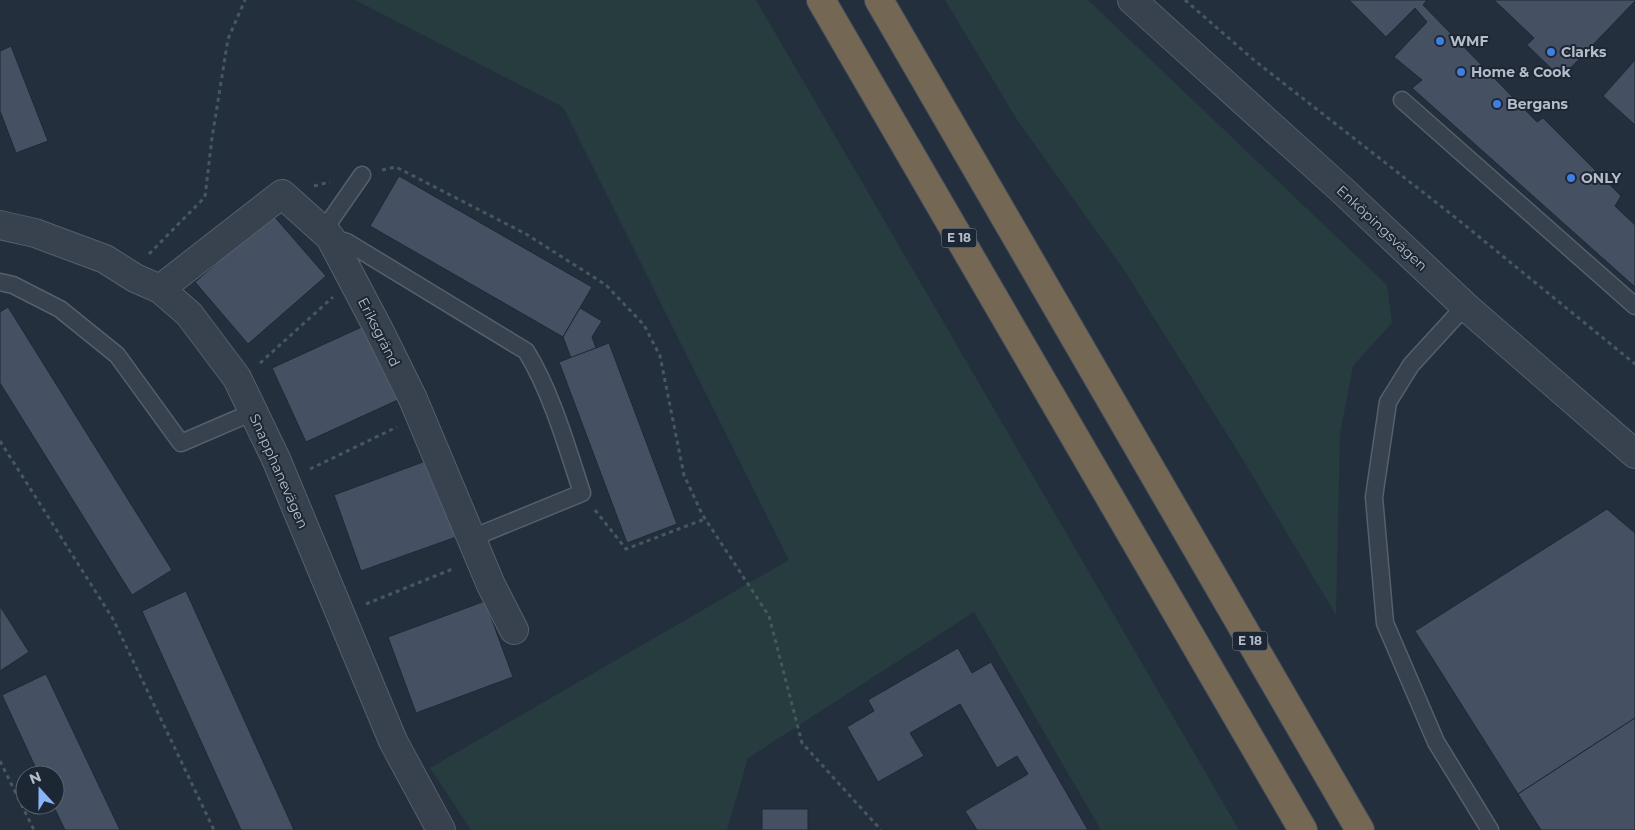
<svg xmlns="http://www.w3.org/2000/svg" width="1635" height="830" viewBox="0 0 1635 830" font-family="Montserrat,sans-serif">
	<rect width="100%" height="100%" fill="#242f3e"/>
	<g fill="#263c3f">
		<polygon points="355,0 756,0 1239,830 1101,830 974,612 748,758 727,830 471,830 430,768 789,560 563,107"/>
		<polygon points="945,0 1088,0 1387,285 1392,323 1353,366 1340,434 1336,615 1237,450 1124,270 1016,118"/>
	</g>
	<g fill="#455162" stroke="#1f2835">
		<polygon points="1349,0 1427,0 1423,5 1537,122 1543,118 1621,196 1615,206 1635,225 1635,287 1412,88 1422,80 1394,57 1427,22 1415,8 1386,37"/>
		<polygon points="1494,0 1635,0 1635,1 1561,78 1527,45 1534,38"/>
		<polygon points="11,46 48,141 16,153 0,111 0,51"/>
		<polygon points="1635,60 1635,125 1603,96"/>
		<polygon points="399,176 592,287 563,337 370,226"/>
		<polygon points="273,215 326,276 248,344 195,282"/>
		<polygon points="8,307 172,570 132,595 0,383 0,312"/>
		<polygon points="580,308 602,321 592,337 596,348 571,358 563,337"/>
		<polygon points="366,325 400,399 306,442 272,368"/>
		<polygon points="609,343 677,524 627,543 559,362"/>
		<polygon points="431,459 459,536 361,571 334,495"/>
		<polygon points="1607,509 1635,533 1635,718 1518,794 1415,631"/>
		<polygon points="186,591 294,830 241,830 142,611"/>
		<polygon points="485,601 513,677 416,713 388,637"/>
		<polygon points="0,606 29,652 0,671"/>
		<polygon points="958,648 972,673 991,662 1088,830 977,830 965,811 1028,774 1017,756 997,768 960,704 910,733 924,756 878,782 847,727 874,711 868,700"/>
		<polygon points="46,674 120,830 65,830 53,805 55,805 55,775 39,775 2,695"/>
		<polygon points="1635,718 1635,830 1541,830 1518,794"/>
		<rect x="762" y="809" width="46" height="21"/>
	</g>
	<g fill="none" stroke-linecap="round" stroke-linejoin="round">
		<defs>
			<g id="service">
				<polyline points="1402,100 1635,306"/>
				<path d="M362 175 330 221V237L347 242 526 351C551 391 567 447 582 493L472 538"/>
				<polyline points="0,282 13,285 60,309 117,355 181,443 253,412"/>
				<polyline points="1465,306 1411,365 1388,402 1374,497 1385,623 1436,742 1490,830"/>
			</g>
			<g id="minor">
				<polyline points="0,225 35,233 105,259 135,278 160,289 189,314 237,378 276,459 393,741 441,830"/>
				<polyline points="160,289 282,194 330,237 380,332 413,399 491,585 514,630"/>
			</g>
			<polyline id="tertiary" points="1132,0 1342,190 1465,306 1635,454"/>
			<g id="motorway">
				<polyline points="821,0 1303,830"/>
				<polyline points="879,0 1360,830"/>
			</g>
		</defs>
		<use href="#service" stroke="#565f6c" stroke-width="19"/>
		<use href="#minor" stroke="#565f6c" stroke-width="30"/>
		<use href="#tertiary" stroke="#565f6c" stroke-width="30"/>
		<use href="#motorway" stroke="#434c59" stroke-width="30"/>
		<g stroke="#44595c" stroke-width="3" stroke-dasharray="4 4" stroke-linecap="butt">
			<polyline points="1185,0 1255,61 1456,218 1635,364"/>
			<polyline points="382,170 396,167 526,234 606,285 644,325 660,356 684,475 702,514 769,616 802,743 881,830"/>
			<polyline points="314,186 330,182"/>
			<polyline points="149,254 205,197 212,138 228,39 245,0"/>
			<polyline points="260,363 333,297"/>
			<polyline points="0,441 113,619 214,830"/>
			<polyline points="310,469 397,427"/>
			<polyline points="595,510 626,549 705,519"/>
			<polyline points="366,604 455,568"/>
			<polyline points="0,761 34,830"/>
		</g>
		<use href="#service" stroke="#38414e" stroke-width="16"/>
		<use href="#minor" stroke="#38414e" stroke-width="28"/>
		<use href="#tertiary" stroke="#38414e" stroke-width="28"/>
		<use href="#motorway" stroke="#746855" stroke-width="28"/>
	</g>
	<g fill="#3f7fe0" stroke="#1d2633" stroke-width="2">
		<circle cx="1440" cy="41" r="5"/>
		<circle cx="1551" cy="52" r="5"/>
		<circle cx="1461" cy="72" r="5"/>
		<circle cx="1497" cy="104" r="5"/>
		<circle cx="1571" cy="178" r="5"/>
	</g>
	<g text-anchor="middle" stroke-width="4" stroke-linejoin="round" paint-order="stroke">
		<g fill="#1d2633" stroke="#878f9c" stroke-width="1">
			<rect x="941.5" y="228.5" width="35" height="19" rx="4"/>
			<rect x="1232.5" y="631.5" width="35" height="19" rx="4"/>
		</g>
		<g font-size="12" font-weight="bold" fill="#b4bcc9">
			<text x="959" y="242">E 18</text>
			<text x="1250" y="645">E 18</text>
		</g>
		<g font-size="14" font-weight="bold" fill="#b4bcc9" stroke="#1d2633" text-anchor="start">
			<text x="1450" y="46">WMF</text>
			<text x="1561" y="57">Clarks</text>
			<text x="1471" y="77">Home &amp; Cook</text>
			<text x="1507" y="109">Bergans</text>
			<text x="1581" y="183">ONLY</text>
		</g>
		<g font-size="14" fill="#b4bcc9" stroke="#1d2633">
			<text transform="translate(1382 228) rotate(43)" y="5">Enköpingsvägen</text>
			<text transform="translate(379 332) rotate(63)" y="5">Eriksgränd</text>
			<text transform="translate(279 471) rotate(66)" y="5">Snapphanevägen</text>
		</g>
	</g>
	<g transform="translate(40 790) rotate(339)"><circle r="24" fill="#1d2633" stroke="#59626f"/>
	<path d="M0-4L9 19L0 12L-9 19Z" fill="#8ab4f8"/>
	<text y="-8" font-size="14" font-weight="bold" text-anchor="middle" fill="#b4bcc9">N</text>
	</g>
</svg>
